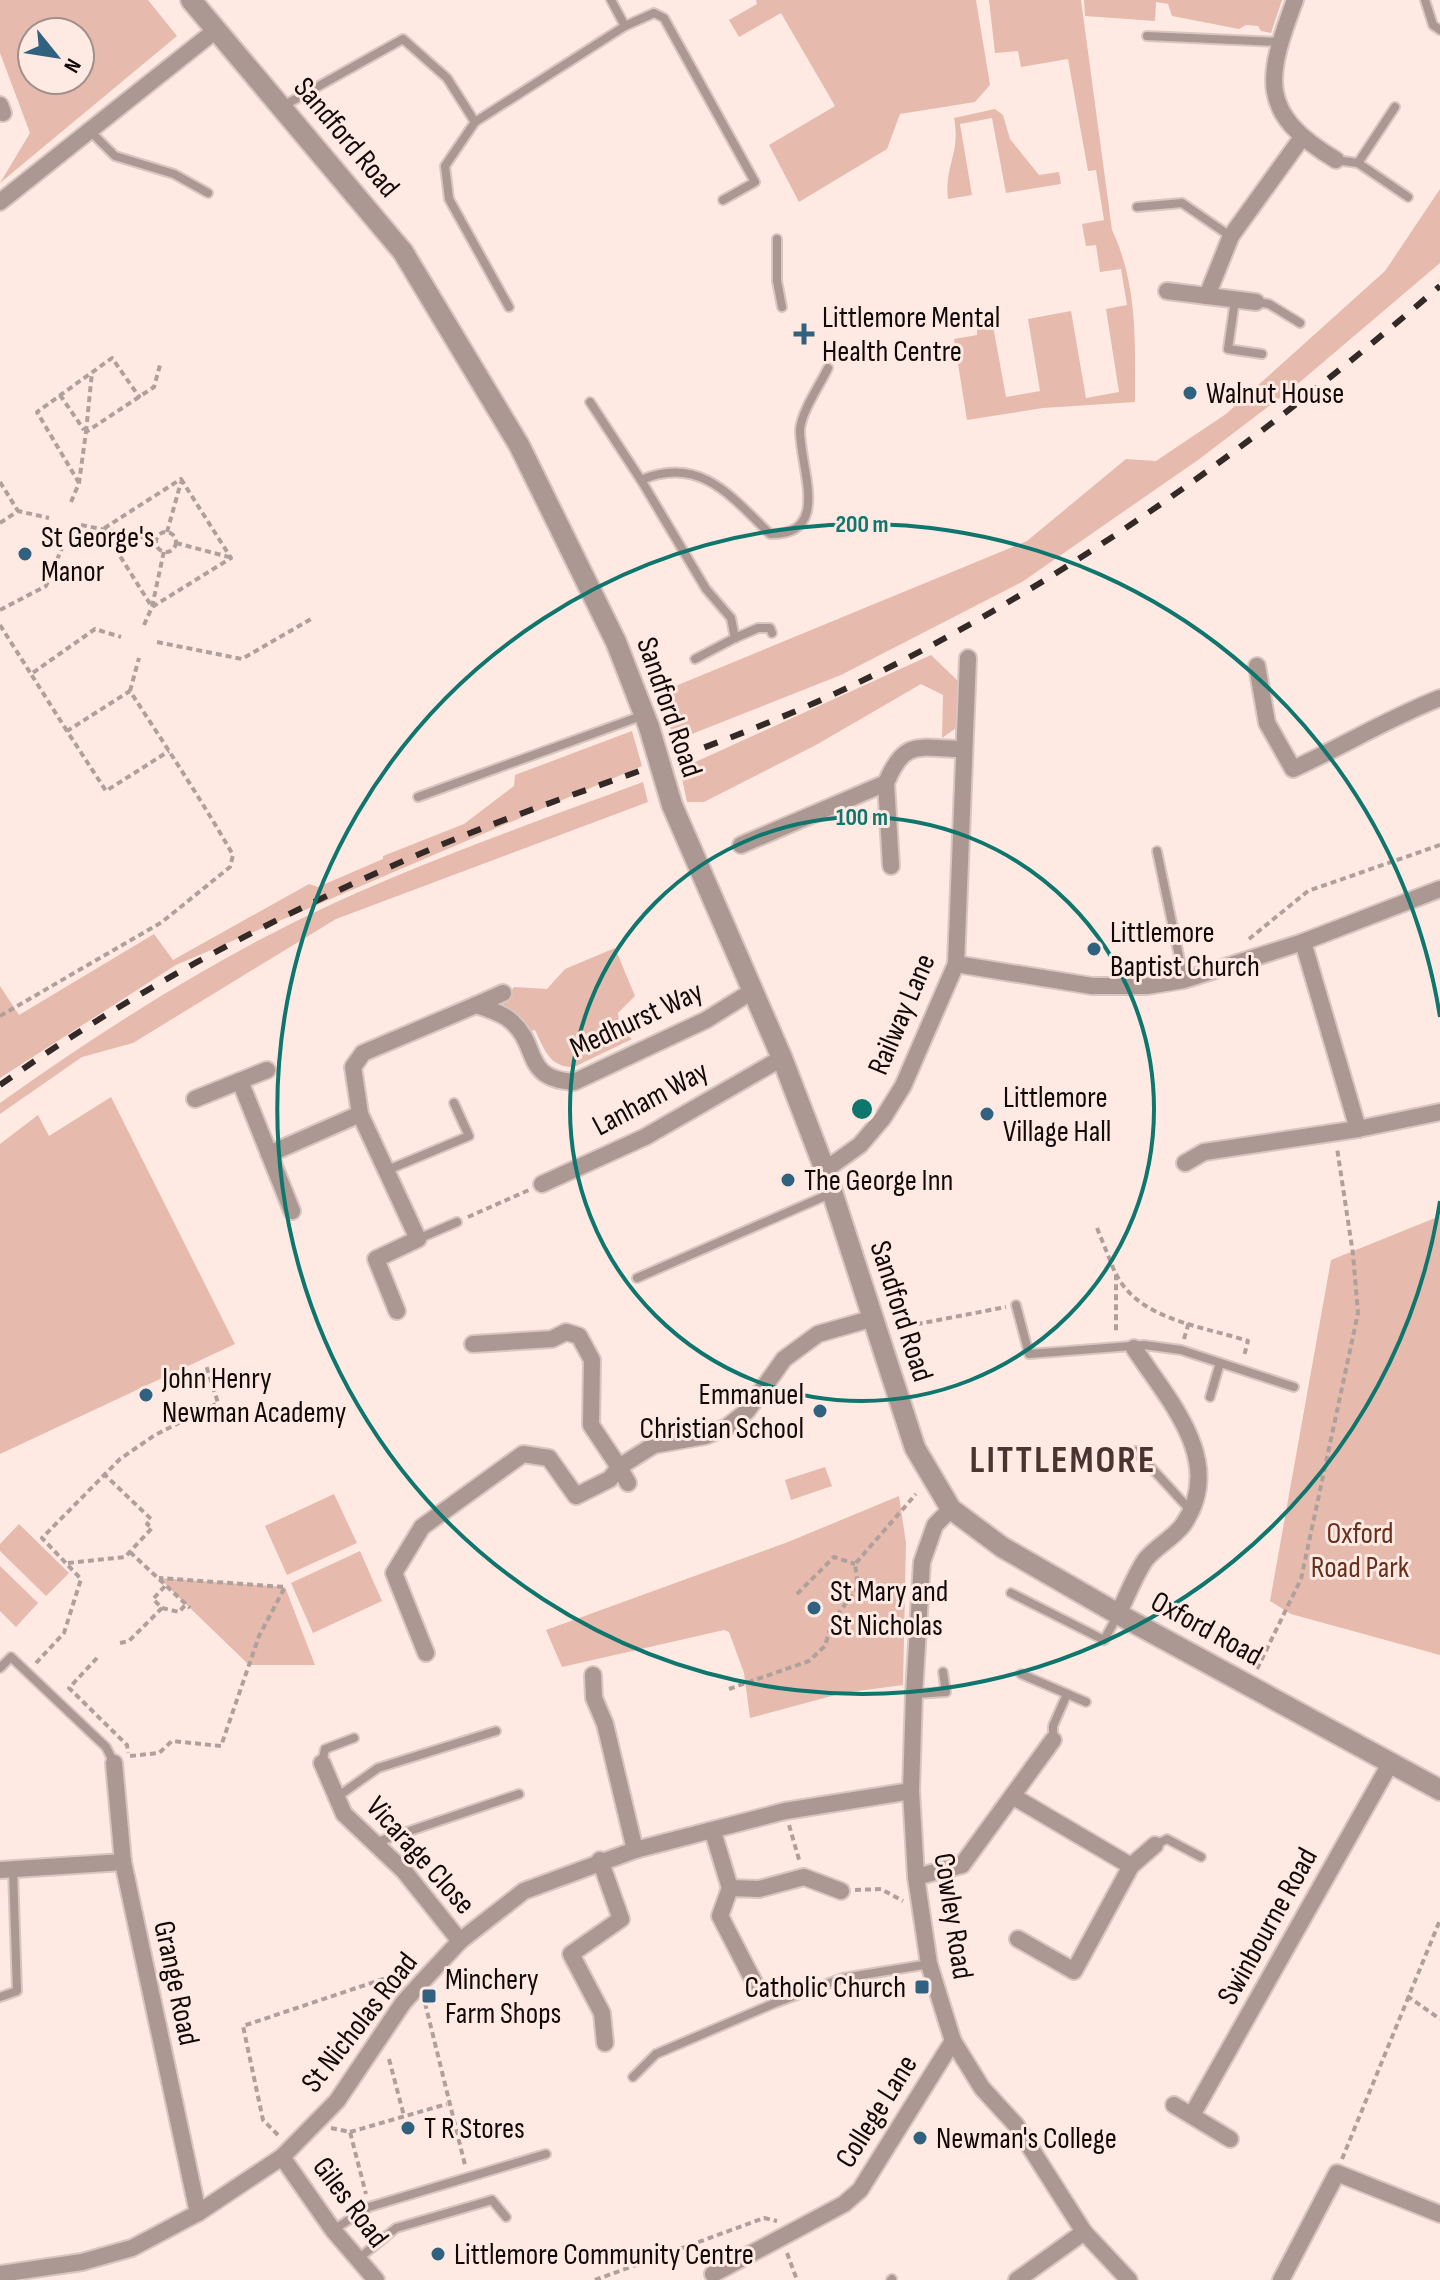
<svg xmlns="http://www.w3.org/2000/svg" width="1440" height="2280" viewBox="0 0 1440 2280" font-family="'Sofia Sans Condensed',sans-serif">
	<rect width="100%" height="100%" fill="#feeae3"/>
	<g fill="#e6baac" fill-rule="evenodd">
		<path d="M0 0H148L177 36 0 183 30 133 0 53ZM32 32H80V80H32Z"/>
		<polygon points="756,0 976,0 990,85 975,102 900,114 887,149 799,202 769,145 835,106 781,13 739,37 729,20 757,4"/>
		<path d="M989 0H1081L1112 230C1138 285 1135 342 1135 402L1043 408 967 420 954 339 977 335V329L993 326 1006 397 1040 391 1028 319 1071 311 1086 398 1119 392 1106 309 1127 305 1121 269 1100 272 1096 245 1086 246 1082 224 1104 220 1096 170 1088 171 1068 59 1021 67 1018 51 995 53Z"/>
		<polygon points="1084,0 1282,0 1271,33 1261,31 1258,26 1246,25 1239,29 1172,16 1168,4 1156,2 1155,21 1085,16"/>
		<path d="M995 109 1003 115 1010 139 1039 175 1059 172 1061 184 1006 193 992 118 960 124 972 195 948 199C944 165 961 154 954 118Z"/>
		<polygon points="1440,189 1440,263 1294,387 1198,460 1022,582 841,675 674,741 661,692 1027,541 1126,459 1156,461 1226,414 1385,271"/>
		<polygon points="931,655 957,680 959,726 942,738 943,695 921,684 816,745 704,802 687,802 680,769"/>
		<polygon points="632,731 642,766 176,965 0,1078 0,986 19,1015 154,934 173,960 309,884 318,887 383,859 383,856 464,824 514,786 515,775"/>
		<path d="M643 782 648 802 336 919 133 1043 82 1057 0 1114V1103C86 1042 173 985 267 936 387 873 517 829 643 782Z"/>
		<path d="M615 948 635 996 618 1013 620 1029 632 1039 574 1067C550 1068 544 1049 535 1030L527 1032 508 1013 502 1001 514 987 547 989 565 969Z"/>
		<polygon points="111,1097 235,1344 0,1454 0,1144 38,1115 49,1136"/>
		<polygon points="1440,1216 1440,1655 1291,1614 1270,1601 1331,1260"/>
		<polygon points="825,1467 832,1486 791,1500 785,1480"/>
		<polygon points="334,1494 357,1543 287,1575 265,1526"/>
		<polygon points="899,1496 906,1543 903,1685 843,1693 750,1718 744,1673 729,1632 724,1630 562,1667 546,1630 788,1542"/>
		<polygon points="19,1524 69,1573 46,1596 0,1551 0,1544"/>
		<polygon points="360,1551 382,1601 313,1633 291,1583"/>
		<polygon points="0,1566 38,1603 16,1627 0,1611"/>
		<polygon points="159,1578 285,1587 315,1665 249,1665"/>
	</g>
	<g fill="none" stroke-linecap="round" stroke-linejoin="round">
		<defs>
			<g id="service">
				<polyline points="611,0 625,26"/>
				<polyline points="1425,0 1433,25 1440,30"/>
				<polyline points="1147,36 1280,42"/>
				<polyline points="283,106 403,39 447,78 475,122 625,26 654,13 664,18 755,182 723,200"/>
				<polyline points="475,122 445,166 449,199 509,307"/>
				<polyline points="90,131 115,156 174,174 208,193"/>
				<polyline points="1336,160 1358,163 1408,197"/>
				<polyline points="1358,163 1395,107"/>
				<polyline points="1137,207 1182,203 1230,236"/>
				<polyline points="777,239 777,281 782,307"/>
				<polyline points="1235,300 1228,349 1262,354"/>
				<polyline points="1256,302 1269,304 1300,323"/>
				<path d="M590 402 641 480C700 455 732 497 770 534 832 535 800 470 800 430 801 412 820 385 828 368"/>
				<polyline points="641,480 706,589 731,618 735,638"/>
				<polyline points="695,659 735,638 758,628 770,628 772,633"/>
				<polyline points="418,797 644,715"/>
				<polyline points="1157,851 1184,980"/>
				<polyline points="385,1171 469,1136 454,1103"/>
				<polyline points="418,1239 457,1222"/>
				<polyline points="637,1278 832,1193"/>
				<polyline points="1016,1305 1029,1354 1144,1345 1181,1350 1294,1387"/>
				<polyline points="1210,1397 1220,1363"/>
				<polyline points="1136,1451 1191,1511"/>
				<polyline points="1011,1593 1104,1640 1118,1615"/>
				<polyline points="0,1668 11,1657 106,1747 114,1763"/>
				<polyline points="1021,1674 1086,1702"/>
				<polyline points="915,1694 946,1692 943,1672"/>
				<polyline points="1053,1740 1053,1726 1067,1694"/>
				<polyline points="322,1763 325,1749 354,1738"/>
				<polyline points="337,1797 378,1768 496,1731"/>
				<polyline points="377,1842 519,1794"/>
				<polyline points="1155,1845 1167,1839 1201,1857"/>
				<polyline points="0,1997 17,1991 13,1870"/>
				<polyline points="633,2077 656,2054 775,2003 843,1978 929,1964"/>
				<polyline points="333,2230 369,2207 546,2154"/>
				<polyline points="358,2259 396,2228 492,2200 506,2217"/>
				<polyline points="891,2280 892,2279"/>
			</g>
			<g id="minor">
				<path d="M1295 0C1266 78 1257 113 1336 160"/>
				<polyline points="0,105 3,113"/>
				<polyline points="0,202 216,30"/>
				<polyline points="1167,291 1256,302"/>
				<polyline points="1207,296 1231,236 1301,139"/>
				<path d="M1257 666 1267 723 1293 769C1343 746 1389 718 1440 698"/>
				<polyline points="886,783 891,866"/>
				<path d="M741 845 886 783C905 737 919 749 964 749"/>
				<polyline points="1303,942 1358,1129 1440,1112"/>
				<polyline points="956,964 1092,986 1147,986 1184,980 1303,942 1440,889"/>
				<polyline points="476,1005 503,993"/>
				<polyline points="240,1081 292,1211"/>
				<polyline points="195,1099 267,1070"/>
				<polyline points="269,1154 360,1114"/>
				<polyline points="1185,1163 1204,1152 1358,1129"/>
				<polyline points="825,1170 860,1145 883,1118 903,1086 956,964 968,658"/>
				<polyline points="542,1184 645,1137 782,1058"/>
				<path d="M397 1311 376 1259 418 1239 360 1114 353 1067 363 1053 476 1005C488 1009 502 1013 511 1021 540 1046 522 1079 574 1082L706 1020 754 990"/>
				<polyline points="473,1344 552,1339 566,1332 579,1336 592,1360 591,1425 619,1467 654,1445 705,1436 727,1427 747,1411 784,1359 818,1334 874,1318"/>
				<polyline points="951,1509 935,1525 922,1562 914,1694 911,1791 916,1877 929,1964 953,2041 982,2088 1016,2125 1084,2232 1129,2280"/>
				<path d="M1118 1614C1127 1597 1135 1574 1146 1559 1157 1546 1173 1538 1183 1525 1227 1462 1168 1400 1134 1348"/>
				<polyline points="426,1653 394,1573 422,1527 523,1454 549,1458 576,1496 610,1479 619,1467 628,1483"/>
				<polyline points="593,1675 594,1698 605,1724 635,1850"/>
				<polyline points="114,1763 123,1862 198,2213"/>
				<polyline points="322,1763 344,1814 404,1871 460,1941"/>
				<polyline points="1014,1797 1131,1866 1074,1971 1018,1939"/>
				<polyline points="713,1832 730,1888"/>
				<polyline points="600,1860 621,1919 571,1954 602,2013 605,2043"/>
				<polyline points="1131,1866 1155,1845"/>
				<polyline points="0,1870 123,1862"/>
				<polyline points="916,1877 962,1865 1053,1740"/>
				<polyline points="754,1982 720,1916 730,1888 759,1889 804,1877 841,1891"/>
				<polyline points="1174,2105 1230,2139"/>
				<polyline points="1192,2115 1390,1764"/>
				<polyline points="282,2157 333,2230 376,2280"/>
				<polyline points="0,2274 82,2262 132,2248 198,2213 282,2157 337,2101 403,2003 420,1984 460,1941 524,1891 635,1850 785,1811 911,1791"/>
				<polyline points="713,2274 844,2204 860,2190 953,2041"/>
				<polyline points="1017,2280 1084,2232"/>
				<polyline points="1281,2280 1337,2173 1440,2214"/>
			</g>
			<g id="tertiary">
				<polyline points="191,0 403,252 519,445 616,642 649,727"/>
				<polyline points="672,805 782,1058 825,1170 915,1448 951,1509 1002,1547 1118,1614 1440,1790"/>
			</g>
		</defs>
		<use href="#service" stroke="#d8c6c0" stroke-width="12"/>
		<use href="#minor" stroke="#d8c6c0" stroke-width="20"/>
		<use href="#tertiary" stroke="#d8c6c0" stroke-width="24"/>
		<g stroke="#b0a09b" stroke-width="4" stroke-dasharray="6 4" stroke-linecap="butt">
			<polyline points="60,395 84,430"/>
			<polyline points="86,432 92,372"/>
			<polygon points="181,479 231,558 152,607 103,529"/>
			<polyline points="0,482 18,511"/>
			<polyline points="79,483 37,412 112,358 140,398"/>
			<polyline points="71,502 79,483 86,432 154,387 160,365"/>
			<polyline points="0,523 18,511 49,518"/>
			<polyline points="81,525 157,540"/>
			<polyline points="167,532 181,482"/>
			<circle cx="166" cy="542" r="10"/>
			<polyline points="176,543 229,557"/>
			<polyline points="0,610 46,586 62,548"/>
			<polyline points="0,625 31,674"/>
			<polyline points="144,625 152,607 164,551"/>
			<polyline points="157,642 242,659 311,619"/>
			<polyline points="130,691 139,658"/>
			<polyline points="67,731 31,674 95,629 121,637"/>
			<polyline points="1249,939 1308,891 1440,845"/>
			<path d="M0 1016 162 922 230 867 233 855C201 799 165 745 130 691L67 731 106 791 169 751"/>
			<polyline points="468,1217 529,1190"/>
			<polyline points="1097,1228 1116,1275 1116,1334"/>
			<path d="M1116 1274C1139 1320 1202 1326 1248 1341L1244 1356"/>
			<polyline points="897,1328 1006,1307"/>
			<polyline points="1184,1339 1189,1322"/>
			<polyline points="130,1552 190,1608"/>
			<polyline points="68,1563 125,1557 152,1528 147,1524 151,1519 105,1475"/>
			<polyline points="797,1594 834,1557 855,1564"/>
			<polyline points="162,1608 179,1612 186,1604"/>
			<polyline points="120,1643 129,1641 162,1608 153,1599 166,1585"/>
			<polyline points="97,1658 69,1688 127,1745 128,1753"/>
			<polyline points="36,1663 64,1633 81,1579 42,1538 120,1459 155,1435 218,1403 206,1365"/>
			<polyline points="1257,1669 1301,1579 1358,1313 1353,1254 1337,1148"/>
			<polyline points="729,1689 809,1661 825,1646 832,1622 858,1587 855,1564 916,1494"/>
			<polyline points="130,1756 159,1753 172,1741 221,1746 259,1636 285,1587 159,1578"/>
			<polyline points="789,1825 800,1863"/>
			<polyline points="855,1890 881,1889 903,1901"/>
			<polyline points="1407,1996 1440,2019"/>
			<polyline points="425,2003 465,2165"/>
			<polyline points="389,2059 404,2116"/>
			<polyline points="331,2128 350,2132 366,2194"/>
			<polyline points="350,2132 447,2104"/>
			<polyline points="278,2135 263,2120 243,2026 401,1973"/>
			<polyline points="1342,2159 1440,1920"/>
			<polyline points="787,2253 797,2280"/>
			<polyline points="595,2280 764,2218 777,2221"/>
		</g>
		<use href="#service" stroke="#ac9892" stroke-width="8"/>
		<use href="#minor" stroke="#ac9892" stroke-width="16"/>
		<use href="#tertiary" stroke="#ac9892" stroke-width="20"/>
		<path stroke="#332927" stroke-width="6" stroke-dasharray="14 14" stroke-linecap="butt" d="M0 1085C130 993 269 919 415 856 557 794 709 754 849 687 1064 585 1261 440 1440 286"/>
		<defs>
			<polyline id="tertiary-bridge" points="649,727 672,805"/>
		</defs>
		<use href="#tertiary-bridge" stroke="#d8c6c0" stroke-width="24" stroke-linecap="butt"/>
		<use href="#tertiary-bridge" stroke="#ac9892" stroke-width="20"/>
	</g>
	<g fill="none" stroke="#0f766e" stroke-width="4">
		<circle cx="862" cy="1109" r="292"/>
		<path d="M1440 1201A585 585 0 1 1 1440 1017"/>
	</g>
	<g fill="#30617f" stroke="#feeae3" stroke-width="3">
		<path d="M800 322h8v8h8v8h-8v8h-8v-8h-8v-8h8z"/>
		<circle cx="1190" cy="393" r="8"/>
		<circle cx="25" cy="554" r="8"/>
		<circle cx="1094" cy="949" r="8"/>
		<circle cx="987" cy="1114" r="8"/>
		<circle cx="788" cy="1180" r="8"/>
		<circle cx="146" cy="1395" r="8"/>
		<circle cx="820" cy="1411" r="8"/>
		<circle cx="814" cy="1608" r="8"/>
		<rect x="914" y="1979" width="16" height="16" rx="4"/>
		<rect x="421" y="1988" width="16" height="16" rx="4"/>
		<circle cx="408" cy="2128" r="8"/>
		<circle cx="920" cy="2138" r="8"/>
		<circle cx="438" cy="2254" r="8"/>
	</g>
	<g text-anchor="middle" stroke-width="6" stroke-linejoin="round" paint-order="stroke">
		<g font-size="30" fill="#120a08" stroke="#feeae3">
			<text transform="translate(347 137) rotate(50)" y="10">Sandford Road</text>
			<text transform="translate(670 707) rotate(71)" y="10">Sandford Road</text>
			<text transform="translate(901 1014) rotate(-67)" y="10">Railway Lane</text>
			<text transform="translate(636 1019) rotate(-25)" y="10">Medhurst Way</text>
			<text transform="translate(650 1098) rotate(-28)" y="10">Lanham Way</text>
			<text transform="translate(902 1311) rotate(72)" y="10">Sandford Road</text>
			<text transform="translate(1207 1628) rotate(29)" y="10">Oxford Road</text>
			<text transform="translate(421 1855) rotate(48)" y="10">Vicarage Close</text>
			<text transform="translate(954 1916) rotate(81)" y="10">Cowley Road</text>
			<text transform="translate(1267 1926) rotate(-61)" y="10">Swinbourne Road</text>
			<text transform="translate(177 1983) rotate(78)" y="10">Grange Road</text>
			<text transform="translate(359 2022) rotate(-52)" y="10">St Nicholas Road</text>
			<text transform="translate(876 2111) rotate(-58)" y="10">College Lane</text>
			<text transform="translate(351 2202) rotate(53)" y="10">Giles Road</text>
		</g>
		<g font-size="30" fill="#120a08" stroke="#feeae3" text-anchor="start">
			<text x="822" y="327">Littlemore Mental<tspan x="822" dy="34">Health Centre</tspan></text>
			<text x="1206" y="403">Walnut House</text>
			<text x="41" y="547">St George's<tspan x="41" dy="34">Manor</tspan></text>
			<text x="1110" y="942">Littlemore<tspan x="1110" dy="34">Baptist Church</tspan></text>
			<text x="1003" y="1107">Littlemore<tspan x="1003" dy="34">Village Hall</tspan></text>
			<text x="804" y="1190">The George Inn</text>
			<text x="162" y="1388">John Henry<tspan x="162" dy="34">Newman Academy</tspan></text>
			<text x="804" y="1404" text-anchor="end">Emmanuel<tspan x="804" dy="34">Christian School</tspan></text>
			<text x="830" y="1601">St Mary and<tspan x="830" dy="34">St Nicholas</tspan></text>
			<text x="445" y="1989">Minchery<tspan x="445" dy="34">Farm Shops</tspan></text>
			<text x="906" y="1997" text-anchor="end">Catholic Church</text>
			<text x="424" y="2138">T R Stores</text>
			<text x="936" y="2148">Newman's College</text>
			<text x="454" y="2264">Littlemore Community Centre</text>
		</g>
		<g font-size="30" fill="#682f1c" stroke="#feeae3">
			<text x="1360" y="1543">Oxford<tspan x="1360" dy="34">Road Park</tspan></text>
		</g>
		<g font-size="38" font-weight="bold" letter-spacing="2" fill="#49352f" stroke="#feeae3">
			<text x="1063" y="1472">LITTLEMORE</text>
		</g>
	</g>
	<circle cx="862" cy="1109" r="12" fill="#0f766e" stroke="#feeae3" stroke-width="4"/>
	<g font-size="24" text-anchor="middle" font-weight="bold" fill="#0f766e" stroke="#feeae3" stroke-width="6" stroke-linejoin="round" paint-order="stroke">
		<text x="862" y="532">200 m</text>
		<text x="862" y="825">100 m</text>
	</g>
	<g transform="translate(56 56) rotate(120)"><circle r="38" fill="#feeae3" stroke="#a0908b" stroke-width="2"/>
	<path d="M0-6L14 30L0 20L-14 30Z" fill="#30617f"/>
	<text y="-12" font-size="22" font-weight="bold" text-anchor="middle" fill="#120a08">N</text>
	</g>
</svg>
